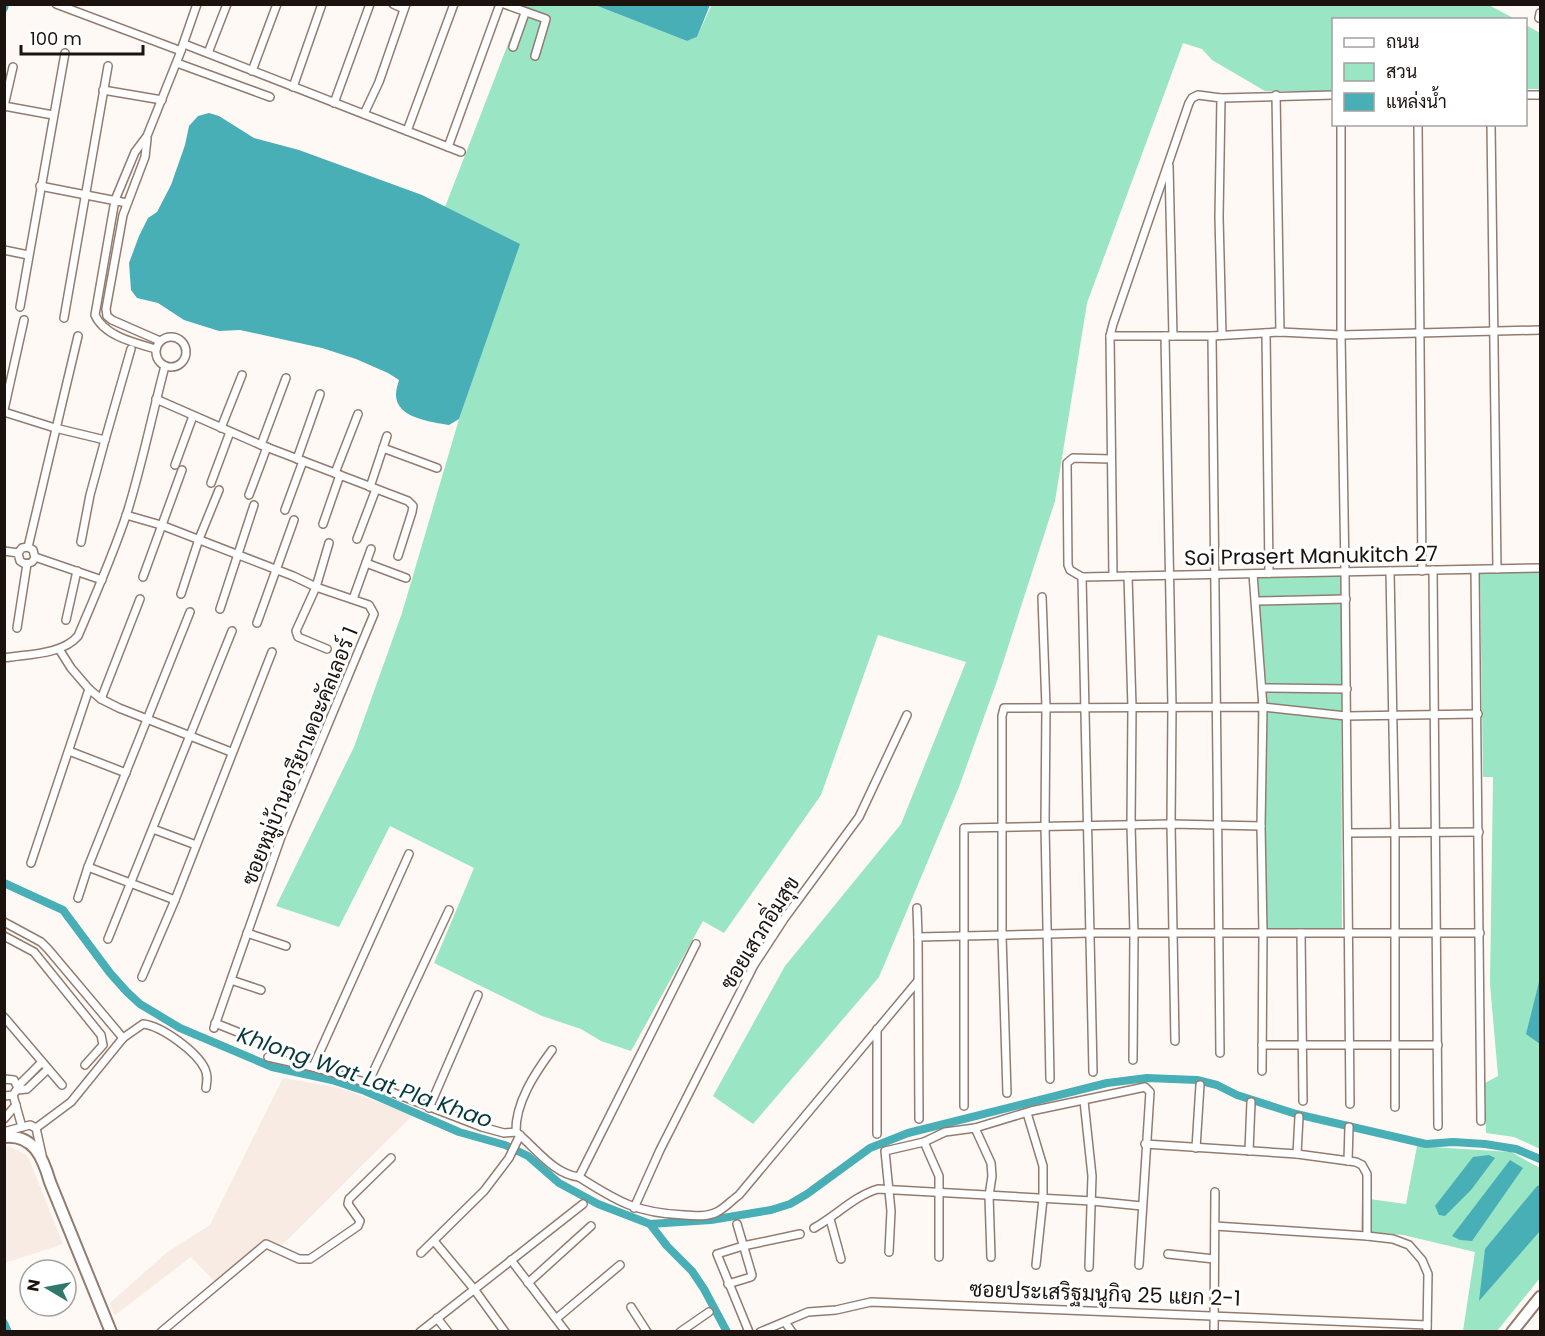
<svg xmlns="http://www.w3.org/2000/svg" width="1545" height="1336" viewBox="0 0 1545 1336" font-family="Poppins,Sarabun,sans-serif">
	<rect width="100%" height="100%" fill="#fff9f6"/>
	<g fill="#f8ebe4">
		<polygon points="283,1078 340,1088 413,1115 280,1247 265,1240 215,1282 191,1257 114,1316 110,1303 166,1253 210,1225"/>
		<polygon points="9,1146 25,1154 29,1159 63,1244 5,1263 4,1148"/>
	</g>
	<g fill="#9ae5c4">
		<polygon points="712,4 1487,4 1515,19 1334,20 1333,91 1265,91 1212,60 1202,49 1183,43 1087,303 1055,501 998,678 959,787 879,977 753,1124 713,1096 785,966 901,824 966,662 878,635 821,795 724,933 703,921 631,1051 601,1041 581,1029 542,1016 434,963 474,868 390,826 339,927 276,906 354,747 402,613 459,419 519,244 445,207 523,5 595,5 687,41 697,37"/>
		<polygon points="1526,25 1540,33 1540,89 1526,89"/>
		<polygon points="1480,573 1540,573 1540,1149 1514,1137 1486,1133 1485,1083 1498,1076 1490,984 1493,777 1483,777"/>
		<polygon points="1341,576 1342,938 1260,938 1256,578"/>
		<polygon points="1417,1146 1511,1152 1540,1168 1540,1278 1497,1331 1463,1331 1475,1252 1403,1235 1361,1231 1362,1198 1406,1204"/>
	</g>
	<g fill="#48afb7">
		<polygon points="595,5 710,5 697,37 687,41"/>
		<path d="M209 113 219 116 254 138 299 150 422 195 520 244 459 419 449 425C432 422 395 418 396 394 396 389 398 384 399 380L388 373 356 359 322 348 240 330 219 331 184 320 158 303 137 298 131 290 129 263 139 236 148 218 157 212 171 185 185 145 189 126 198 116Z"/>
		<polygon points="1540,978 1540,1044 1526,1034"/>
		<polygon points="1489,1155 1495,1158 1471,1190 1445,1216 1439,1215 1435,1206 1473,1157"/>
		<polygon points="1510,1160 1523,1168 1472,1241 1460,1240 1452,1236"/>
		<polygon points="1540,1185 1540,1231 1479,1301 1485,1249 1537,1186"/>
	</g>
	<g fill="none" stroke-linecap="round" stroke-linejoin="round">
		<g stroke="#48afb7" stroke-width="8">
			<polyline points="4,8 5,4"/>
			<polyline points="4,883 63,910 110,973 127,992 140,1004 180,1028 272,1067 332,1080 365,1091 459,1132 505,1145 528,1156 559,1183 598,1204 650,1224 711,1220 771,1210 790,1204 807,1194 870,1148 908,1133 1107,1083 1147,1078 1197,1080 1217,1085 1237,1095 1296,1114 1426,1144 1453,1142 1485,1144 1516,1149 1540,1159"/>
			<polyline points="650,1224 667,1246 692,1271 704,1289 727,1332"/>
			<polyline points="4,1323 8,1332"/>
		</g>
		<defs>
			<g id="minor">
				<polyline points="56,4 181,51"/>
				<polyline points="393,4 404,9"/>
				<polyline points="504,4 546,19 535,56"/>
				<polyline points="1539,18 1540,13"/>
				<polyline points="184,44 461,152"/>
				<polyline points="513,47 525,13"/>
				<polyline points="208,53 227,4"/>
				<polyline points="177,63 270,97"/>
				<polyline points="252,71 277,4"/>
				<polyline points="293,87 322,4"/>
				<polyline points="103,90 162,100"/>
				<polyline points="1276,95 1280,332"/>
				<polyline points="1526,95 1540,95"/>
				<polyline points="1221,98 1219,217 1222,335"/>
				<polyline points="334,103 370,4"/>
				<polyline points="4,106 53,115"/>
				<polyline points="4,106 13,67"/>
				<polyline points="364,114 379,82 406,4"/>
				<polyline points="1341,124 1341,335 1345,572 1350,1104"/>
				<polyline points="1418,124 1422,571"/>
				<polyline points="1491,124 1497,569"/>
				<polyline points="407,131 454,4"/>
				<polyline points="147,139 145,157 123,215 106,309 107,316 112,320 160,341"/>
				<polyline points="448,147 500,4"/>
				<polyline points="1169,166 1173,336"/>
				<polyline points="40,186 127,203"/>
				<polyline points="4,250 28,255"/>
				<polyline points="20,307 65,53"/>
				<polyline points="64,318 108,66"/>
				<polyline points="1266,333 1269,573"/>
				<polyline points="1110,336 1212,336 1280,332 1341,335 1540,330"/>
				<polyline points="1165,336 1172,707 1171,824 1175,1041"/>
				<path d="M1212 336C1216 575 1217 814 1220 1053"/>
				<circle cx="171" cy="352" r="15"/>
				<path d="M156 349C135 343 104 336 95 315L115 200 135 152 147 136 179 56 197 4"/>
				<polyline points="156,399 261,445 408,501 413,506 412,512 398,556"/>
				<polyline points="4,410 24,320"/>
				<polyline points="4,412 55,428 105,440 131,349"/>
				<polyline points="221,428 242,375"/>
				<polyline points="261,445 286,378"/>
				<polyline points="383,448 437,468"/>
				<polyline points="297,459 320,394"/>
				<polyline points="1111,459 1073,458 1067,463 1068,565 1070,570 1082,577 1540,568"/>
				<polyline points="175,465 193,416"/>
				<polyline points="335,473 358,414"/>
				<polyline points="211,483 230,432"/>
				<polyline points="370,487 387,436"/>
				<polyline points="249,495 267,447"/>
				<polyline points="285,510 303,461"/>
				<polyline points="126,515 161,525 293,576 316,587 369,605 374,614 281,837 214,1028"/>
				<polyline points="323,524 340,475"/>
				<polyline points="357,539 376,489"/>
				<polyline points="81,542 90,495 105,440"/>
				<polyline points="28,547 78,336"/>
				<polyline points="4,551 18,553 22,548 28,547 33,550 35,558 32,562 25,564 20,561 18,553"/>
				<polyline points="35,557 102,580"/>
				<polyline points="366,563 406,578"/>
				<polyline points="1433,570 1438,1126"/>
				<polyline points="1475,570 1481,1121"/>
				<polyline points="1390,571 1395,833 1395,1107"/>
				<polyline points="1253,574 1263,707 1261,826 1263,933 1262,1071"/>
				<polyline points="1113,576 1110,336 1113,324 1189,103 1192,98 1198,95 1221,98 1334,95"/>
				<polyline points="1128,576 1132,707 1131,825 1134,934 1133,1060"/>
				<polyline points="143,577 182,470"/>
				<polyline points="1082,577 1093,1072"/>
				<polyline points="181,594 199,539 219,490"/>
				<polyline points="1042,597 1046,707 1045,825 1050,1079"/>
				<polyline points="353,599 371,549"/>
				<polyline points="1256,601 1346,599"/>
				<polyline points="220,609 254,505"/>
				<polyline points="66,620 77,571"/>
				<polyline points="257,623 294,520"/>
				<polyline points="17,628 27,564"/>
				<polyline points="59,649 71,668 89,689 101,699 119,708 231,752"/>
				<polyline points="327,649 298,637 296,631 316,587 329,543"/>
				<path d="M4 658C27 654 62 655 78 636 95 596 113 555 127 513 142 465 152 415 165 366"/>
				<polyline points="1262,688 1347,689"/>
				<polyline points="101,699 140,599"/>
				<polyline points="69,751 126,773"/>
				<polyline points="153,829 196,845"/>
				<polyline points="1348,833 1479,832"/>
				<polyline points="31,863 89,689"/>
				<polyline points="88,867 175,900"/>
				<polyline points="78,898 88,867 190,612"/>
				<polyline points="917,908 918,937"/>
				<polyline points="4,922 41,942 48,949 123,1038"/>
				<polyline points="247,933 286,946"/>
				<polyline points="1301,933 1303,1101"/>
				<polyline points="4,936 34,952 101,1035 103,1045 85,1065"/>
				<polyline points="108,939 232,631"/>
				<polyline points="142,977 175,900 272,652"/>
				<polyline points="231,980 261,990"/>
				<polyline points="4,1017 62,1085"/>
				<polyline points="215,1023 240,1033"/>
				<polyline points="1262,1045 1438,1045"/>
				<path d="M268 1057 313 1067 368 1083 482 1127 504 1133 516 1132C535 1147 553 1174 579 1177 618 1202 637 1213 684 1215 695 1216 707 1217 717 1212 725 1208 732 1200 739 1195L917 982"/>
				<polyline points="313,1067 409,854"/>
				<polyline points="4,1079 14,1080 18,1088 13,1095 4,1096"/>
				<polyline points="368,1083 449,910"/>
				<polyline points="18,1086 42,1062"/>
				<polyline points="17,1090 27,1089 48,1069"/>
				<polyline points="1007,1093 1002,936 1002,716 1004,708 1263,707 1346,716 1478,714"/>
				<polyline points="13,1095 22,1127"/>
				<polyline points="1084,1101 1092,1176 1089,1267"/>
				<polyline points="964,1106 964,828 1171,824 1261,826"/>
				<polyline points="429,1108 478,995"/>
				<polyline points="1027,1113 1043,1166 1043,1199 1036,1265"/>
				<polyline points="4,1119 16,1105"/>
				<polyline points="919,1119 918,937 1090,933 1480,933"/>
				<path d="M36 1128 71 1102 123 1038 143 1024C162 1026 197 1052 205 1069 208 1076 207 1081 206 1088"/>
				<polyline points="36,1128 42,1155"/>
				<polyline points="975,1128 991,1163 992,1176 989,1196 991,1257"/>
				<path d="M516 1132C515 1103 535 1073 552 1050"/>
				<polyline points="4,1134 7,1131 30,1125 36,1128"/>
				<polyline points="877,1134 877,1029"/>
				<polyline points="924,1142 939,1176 939,1257"/>
				<polyline points="1145,1144 1297,1154 1356,1162 1362,1165 1367,1174 1367,1236"/>
				<polyline points="1196,1148 1200,1085"/>
				<polyline points="1249,1151 1251,1102"/>
				<polyline points="1297,1154 1299,1117"/>
				<polyline points="1348,1161 1349,1127"/>
				<polyline points="579,1177 696,944"/>
				<polyline points="634,1208 660,1150 754,965 784,919 859,817 907,715"/>
				<polyline points="830,1219 841,1259"/>
				<polyline points="1215,1226 1367,1236 1393,1239 1409,1245 1422,1260 1428,1274 1427,1332"/>
				<path d="M814 1228C836 1216 854 1196 878 1189L1092 1201 1142 1206"/>
				<polyline points="434,1241 474,1289 505,1332"/>
				<polyline points="889,1252 891,1211 885,1151 924,1142 945,1132 975,1128 1031,1111 1145,1087 1150,1092 1139,1265"/>
				<polyline points="421,1253 484,1191 509,1158 520,1135"/>
				<polyline points="1168,1254 1214,1259"/>
				<polyline points="511,1260 566,1332"/>
				<polyline points="528,1283 591,1226"/>
				<polyline points="728,1284 751,1277 752,1275 737,1224"/>
				<polyline points="631,1307 647,1332"/>
				<polyline points="437,1318 448,1332"/>
				<polyline points="557,1318 620,1265"/>
				<polyline points="785,1322 792,1332"/>
				<polyline points="161,1332 266,1244 299,1259 310,1259 358,1226 360,1221 348,1204 349,1199 391,1158"/>
				<polyline points="420,1332 583,1204"/>
				<polyline points="680,1332 709,1312"/>
				<polyline points="749,1332 717,1254 743,1246 800,1234"/>
				<polyline points="760,1332 808,1312 836,1310 871,1302 1427,1325"/>
				<polyline points="1214,1332 1215,1192"/>
			</g>
			<path id="secondary" d="M4 1137C34 1134 43 1158 50 1182L111 1332"/>
			<polyline id="primary" points="1512,1332 1540,1297"/>
		</defs>
		<use href="#minor" stroke="#937c6f" stroke-width="10"/>
		<use href="#secondary" stroke="#937c6f" stroke-width="14"/>
		<use href="#primary" stroke="#937c6f" stroke-width="14"/>
		<use href="#minor" stroke="#fff" stroke-width="7"/>
		<use href="#secondary" stroke="#fff" stroke-width="10"/>
		<use href="#primary" stroke="#fff" stroke-width="10"/>
	</g>
	<g text-anchor="middle" stroke-width="6" stroke-linejoin="round" paint-order="stroke">
		<g font-size="21" fill="#1c130f" stroke="#fff">
			<text transform="translate(1311 556) rotate(-1)" y="7">Soi Prasert Manukitch 27</text>
			<text transform="translate(300 756) rotate(-68)" y="7">ซอยหมู่บ้านอารียาเดอะคัลเลอร์ 1</text>
			<text transform="translate(760 933) rotate(-58)" y="7">ซอยเสวกอิ่มสุข</text>
			<text transform="translate(1105 1294) rotate(2)" y="7">ซอยประเสริฐมนูกิจ 25 แยก 2-1</text>
		</g>
		<g font-size="22" font-style="italic" fill="#07393c" stroke="#fff">
			<text transform="translate(365 1077) rotate(19)" y="8">Khlong Wat Lat Pla Khao</text>
		</g>
	</g>
	<rect width="1545" height="1336" fill="none" stroke="#1c130f" stroke-width="12"/>
	<rect x="1332" y="18" width="195" height="108" fill="#ffffff" stroke="#a4a19f" stroke-width="1.5"/>
	<rect x="1344" y="38" width="30" height="9" fill="#ffffff" stroke="#a4a19f" stroke-width="1.5"/>
	<text x="1386" y="48" font-size="18" fill="#1c130f">ถนน</text>
	<rect x="1344" y="63" width="30" height="18" fill="#9ae5c4" stroke="#a4a19f" stroke-width="1.5"/>
	<text x="1386" y="78" font-size="18" fill="#1c130f">สวน</text>
	<rect x="1344" y="93" width="30" height="18" fill="#48afb7" stroke="#a4a19f" stroke-width="1.5"/>
	<text x="1386" y="108" font-size="18" fill="#1c130f">แหล่งน้ำ</text>
	<g transform="translate(48 1288) rotate(280)"><circle r="28" fill="#ffffff" stroke="#a4a19f" stroke-width="1.5"/>
	<path d="M0-4.5L10 22L0 15L-10 22Z" fill="#31776c"/>
	<text y="-9" font-size="16" font-weight="bold" text-anchor="middle" fill="#1c130f">N</text>
	</g>
	<path d="M21 45v9h122v-9" fill="none" stroke="#1c130f" stroke-width="3"/>
	<text x="30" y="45" font-size="18" fill="#1c130f" stroke="#ffffff" stroke-width="4.5" paint-order="stroke">100 m</text>
</svg>
